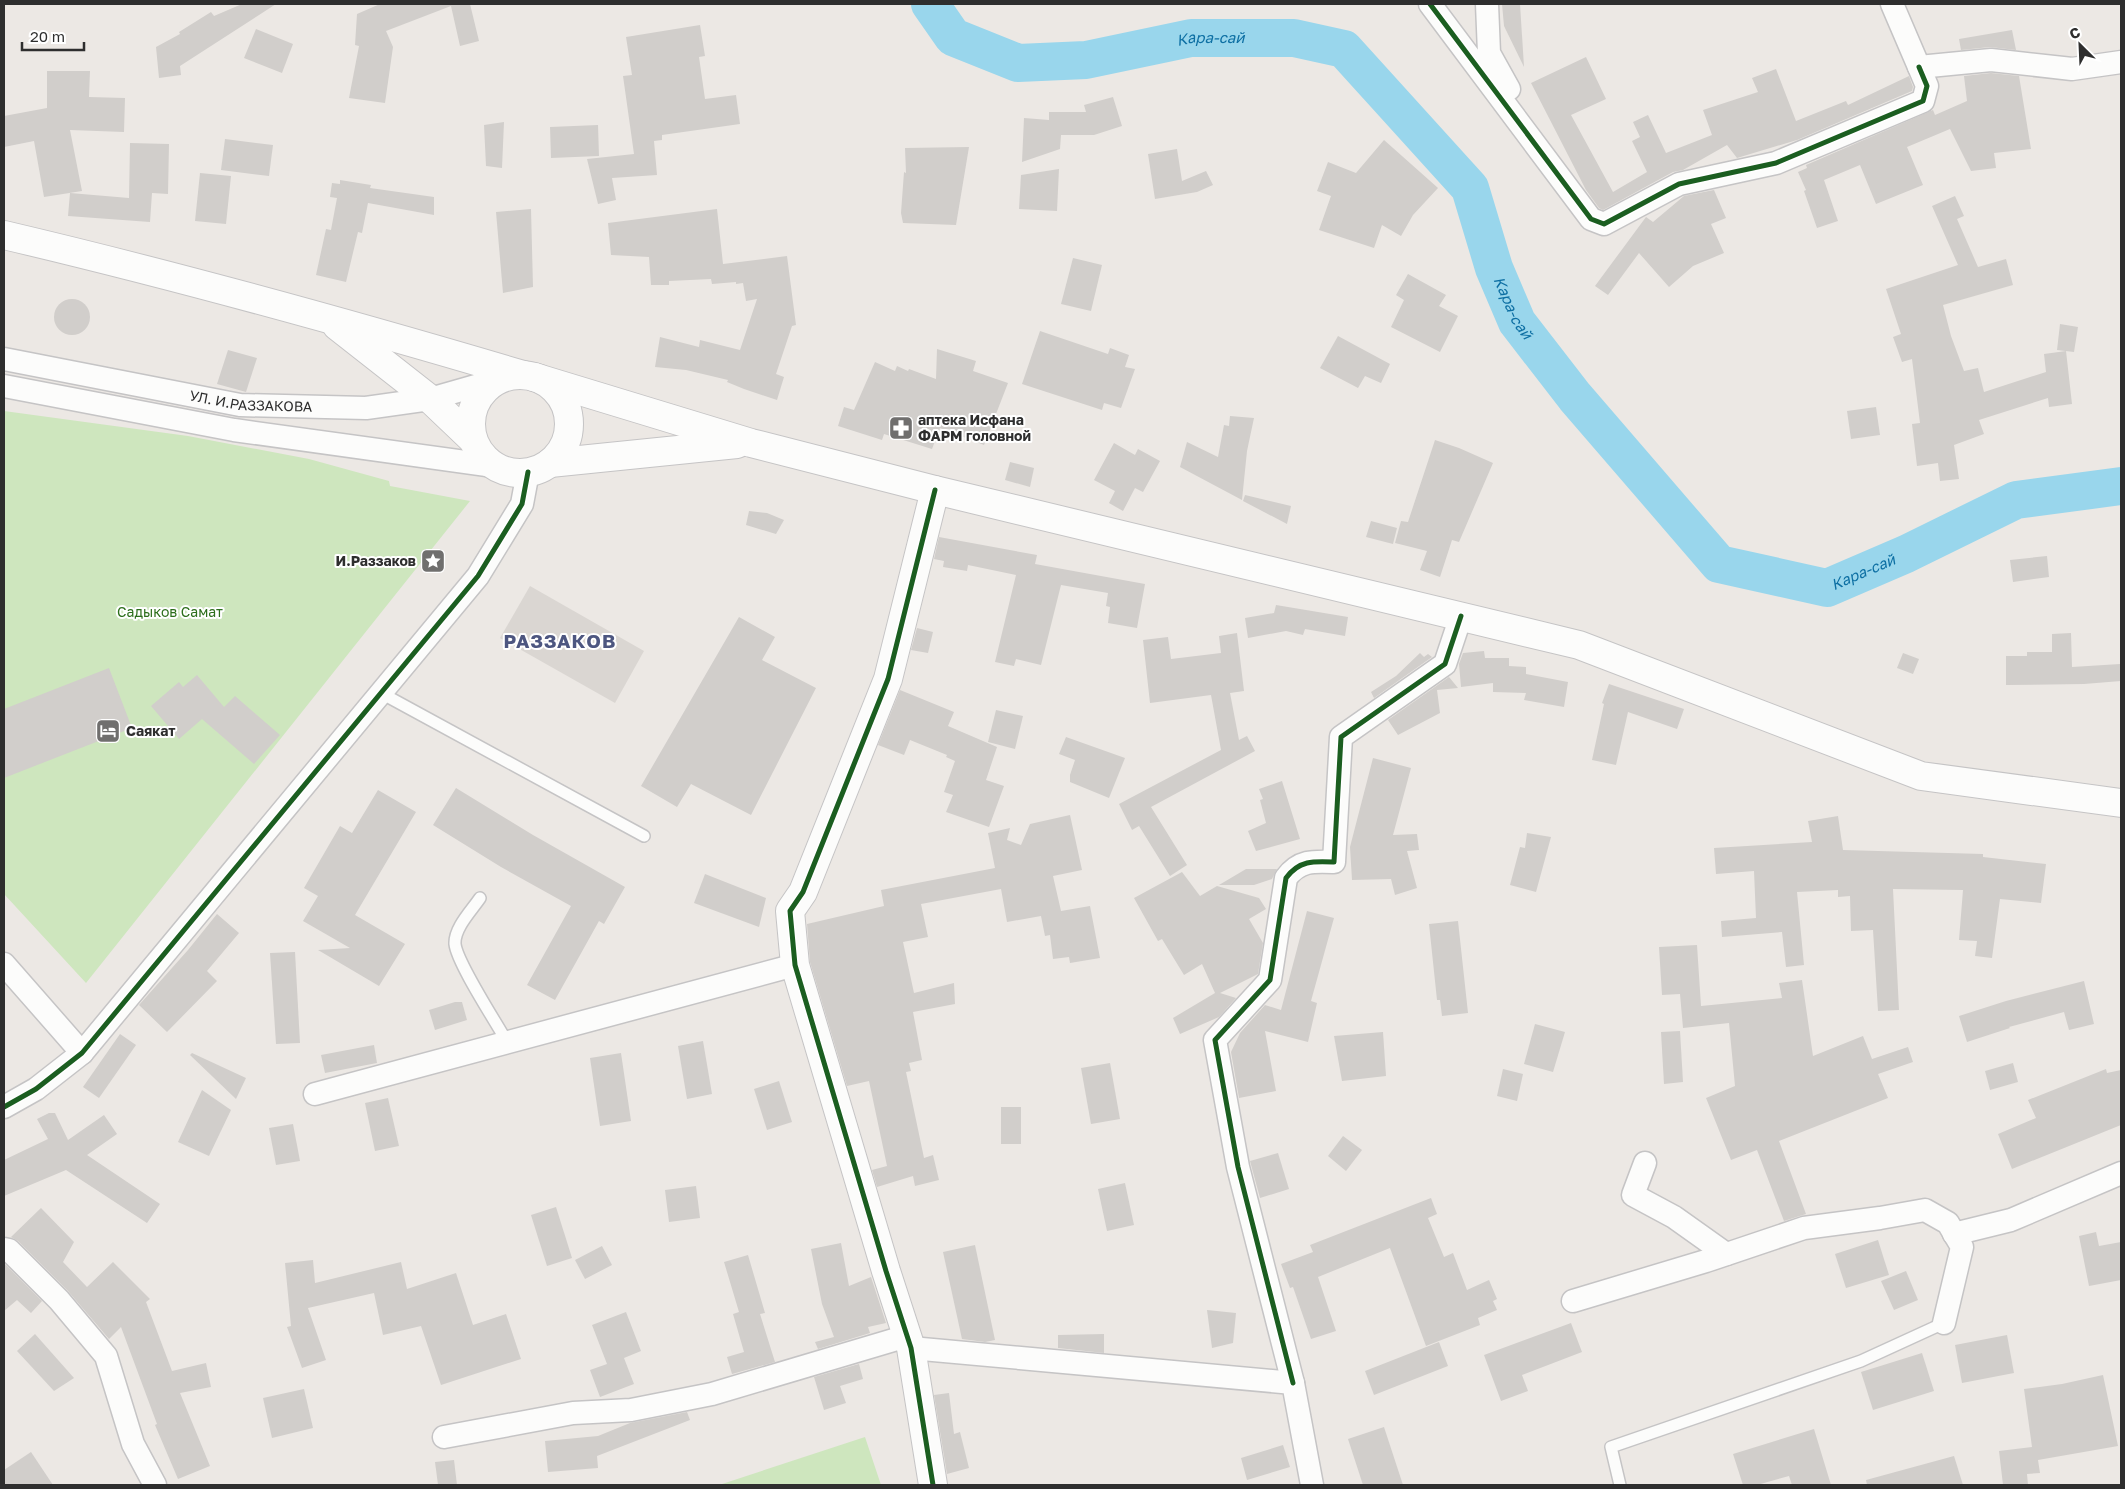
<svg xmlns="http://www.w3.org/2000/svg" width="2125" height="1489" viewBox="0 0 2125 1489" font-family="'Golos Text',sans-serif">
	<rect width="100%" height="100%" fill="#ece8e4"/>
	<g fill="#cee6be">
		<polygon points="4,411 188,436 309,459 389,481 390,486 470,501 86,983 4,894"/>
		<polygon points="865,1437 881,1485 719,1485"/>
	</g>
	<polygon fill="#dad6d2" points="530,586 644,651 615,703 500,638"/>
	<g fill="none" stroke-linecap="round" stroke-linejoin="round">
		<path stroke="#99d6ec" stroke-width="38" id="s1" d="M930 4 953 37 1018 63 1086 60 1191 38H1294L1344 49 1470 188 1494 268 1517 322 1575 397 1719 564 1827 588 1906 554 2016 500 2121 486"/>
	</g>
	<g fill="#d1cecb">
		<polygon points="242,4 276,4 180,66 181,75 159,78 156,47 180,34 179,32 211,12 214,16"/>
		<polygon points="380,4 470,4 479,41 460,46 451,6 386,31 393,47 385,103 349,98 359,46 355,45 357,14"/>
		<polygon points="1502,4 1520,4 1524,67 1504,26"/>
		<polygon points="700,25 705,56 699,57 705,99 736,95 740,124 662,135 662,140 654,141 657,175 612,178 616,200 598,204 587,159 634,154 623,76 632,75 626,37"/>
		<polygon points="256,29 293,44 282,73 244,58"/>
		<polygon points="2012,30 2016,50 1990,47 1961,50 1959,39"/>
		<polygon points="1586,57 1606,99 1571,115 1613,192 1647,172 1632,141 1640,137 1633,122 1648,115 1666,153 1712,135 1703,110 1758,92 1752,78 1776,69 1796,121 1846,101 1848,105 1909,76 1913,87 1912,91 1797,140 1737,158 1727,145 1683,170 1673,172 1603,210 1599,208 1586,190 1531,83"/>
		<polygon points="47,71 90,71 89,97 125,98 124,132 70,130 82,191 44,197 34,141 4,147 4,116 47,108"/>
		<polygon points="1991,73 2019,76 2031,149 1994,153 1996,168 1971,171 1950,129 1907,147 1923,185 1876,204 1860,165 1824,180 1838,221 1817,228 1804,191 1806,190 1798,172 1807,168 1806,165 1933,110 1935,115 1967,101 1964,76"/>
		<polygon points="1113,97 1122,126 1094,135 1061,135 1060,149 1022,162 1024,118 1049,120 1049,112 1086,112 1084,105"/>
		<polygon points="504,122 502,168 486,166 484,125"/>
		<polygon points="598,125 599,156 551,158 550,127"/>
		<polygon points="225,139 273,145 269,176 221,170"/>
		<polygon points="1384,140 1438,188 1413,215 1401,236 1382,225 1374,248 1319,230 1331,196 1317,191 1328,162 1356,173"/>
		<polygon points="130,143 169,144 168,194 152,193 150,222 68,216 70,193 129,198"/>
		<polygon points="969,147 956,225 903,223 901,213 904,172 906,173 905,148"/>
		<polygon points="1177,149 1182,181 1206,171 1213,185 1197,192 1155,199 1148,154"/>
		<polygon points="1059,169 1057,211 1019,209 1021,175"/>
		<polygon points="200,173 231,176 226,224 195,221"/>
		<polygon points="340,180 371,185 370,188 434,197 434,215 368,203 362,233 358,232 346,282 316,275 326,229 331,230 337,198 330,197 332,183 340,184"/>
		<polygon points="1714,190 1726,218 1711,224 1724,253 1693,266 1669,287 1639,253 1608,295 1595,286 1646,217 1653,222 1684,196"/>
		<polygon points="1955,196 1964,216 1957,219 1978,267 2006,259 2013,285 1943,305 1951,336 1964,371 1978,368 1984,392 2046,372 2044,354 2066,351 2072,404 2049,407 2048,398 1979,420 1984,434 1954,445 1959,479 1940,481 1938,463 1917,466 1912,424 1920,423 1912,359 1902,362 1893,337 1901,334 1886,289 1958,265 1932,206"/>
		<polygon points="531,209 533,287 503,293 496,212"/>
		<polygon points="717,209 723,264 787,256 796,325 792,326 776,374 784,377 777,400 744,389 727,382 728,380 686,370 655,367 660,337 699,347 700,340 740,350 757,299 746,301 743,283 736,284 736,282 712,284 711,279 669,281 669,285 651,285 649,257 611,255 608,223"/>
		<polygon points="1073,258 1102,265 1091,311 1061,304"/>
		<polygon points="1408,274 1446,295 1439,306 1458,316 1440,352 1391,327 1404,300 1396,295"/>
		<circle cx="72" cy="317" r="18"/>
		<polygon points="2060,324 2078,327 2074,352 2057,350"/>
		<polygon points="1040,331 1108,354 1110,348 1129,355 1125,367 1135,369 1121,408 1104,403 1102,410 1022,384"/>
		<polygon points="1338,336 1390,364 1381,383 1365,376 1358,388 1320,368"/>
		<polygon points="937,349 976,361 973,371 1008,383 984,445 940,428 932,449 884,434 882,440 838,426 844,407 854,410 875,362 895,371 897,366 908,371 909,369 936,379"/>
		<polygon points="228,350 257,358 246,392 217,384"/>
		<polygon points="1876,407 1880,435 1851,439 1847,411"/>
		<polygon points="1230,416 1254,418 1247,451 1242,500 1180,467 1187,442 1218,457 1224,425 1229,426"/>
		<polygon points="1435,440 1459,448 1493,463 1459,542 1452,540 1440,577 1420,570 1427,551 1395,543 1401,521 1408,522"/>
		<polygon points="1114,443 1135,455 1138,449 1160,461 1143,492 1135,488 1123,511 1109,503 1115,491 1094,480"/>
		<polygon points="1010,462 1034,468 1030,487 1005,480"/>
		<polygon points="1245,495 1291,506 1287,524 1243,501"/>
		<polygon points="749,511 767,513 784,520 776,534 746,525"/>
		<polygon points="1371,521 1397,528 1393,544 1366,537"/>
		<polygon points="939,537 1037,555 1035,564 1145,584 1137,628 1108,623 1110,607 1106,606 1108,593 1061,585 1041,665 1016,659 1014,666 995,662 1016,575 968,565 967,571 943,567 944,561 934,559"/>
		<polygon points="2047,556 2049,577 2013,582 2010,560"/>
		<polygon points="1276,605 1348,617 1345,636 1305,629 1303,635 1286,631 1248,638 1245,618 1274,613"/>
		<polygon points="739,617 775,637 762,660 816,688 751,815 691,784 677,807 641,786"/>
		<polygon points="917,628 933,632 928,653 911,650"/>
		<polygon points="1237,633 1244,691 1230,693 1239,740 1247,736 1255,751 1151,807 1187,865 1170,876 1139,826 1132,830 1119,804 1221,750 1211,695 1150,703 1143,640 1168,637 1171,659 1221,653 1219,636"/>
		<polygon points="2071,633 2072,667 2120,664 2121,681 2084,684 2006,685 2006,656 2027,656 2027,652 2052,652 2052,634"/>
		<polygon points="1484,651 1485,658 1509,658 1509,666 1526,667 1526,674 1568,682 1564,707 1524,700 1526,693 1493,692 1493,683 1461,687 1459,664 1463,653"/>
		<polygon points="1420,653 1424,657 1428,654 1432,657 1374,698 1371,692 1396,676"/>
		<polygon points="1903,653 1919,659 1913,674 1897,668"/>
		<polygon points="109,668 132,728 4,778 4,709"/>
		<polygon points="197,675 224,707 235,696 280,735 254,764 202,719 179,739 151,706 179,682 183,687"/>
		<polygon points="1449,677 1458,688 1437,690 1440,713 1398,735 1388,720"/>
		<polygon points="1609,684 1684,709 1677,729 1628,712 1616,765 1592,760 1604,704 1602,703"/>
		<polygon points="900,690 954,712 948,726 997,747 986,780 1004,786 989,827 946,812 953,795 944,792 955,761 946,757 947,755 910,740 904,755 878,745"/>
		<polygon points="996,710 1023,716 1015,749 988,742"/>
		<polygon points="1066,737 1125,758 1109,798 1070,782 1070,775 1075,760 1059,754"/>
		<polygon points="1373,758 1411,768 1393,835 1417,834 1419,850 1407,851 1417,888 1395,895 1391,879 1352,880 1350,847"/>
		<polygon points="1282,781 1300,839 1256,851 1248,831 1266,823 1260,800 1263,799 1259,789"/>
		<polygon points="456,788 533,835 625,887 604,924 599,921 555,1000 527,985 571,906 501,867 433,825"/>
		<polygon points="378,790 416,812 355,915 405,944 379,986 318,950 350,948 303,921 318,896 304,888 340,826 352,833"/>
		<polygon points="1070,815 1082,870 1053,876 1061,911 1090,906 1100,958 1070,963 1069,957 1053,959 1050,935 1045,936 1041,916 1007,922 1001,889 921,904 928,937 903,942 914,993 954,983 955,1004 913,1012 922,1060 909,1063 911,1071 906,1072 924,1158 933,1155 939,1180 915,1186 913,1176 877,1187 872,1170 887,1166 869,1081 847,1086 810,962 807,924 884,906 881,890 995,868 988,833 1010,828 1007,840 1021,845 1030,824"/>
		<polygon points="1838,816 1843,850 1983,854 1983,857 2046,864 2041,903 2000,899 1992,958 1975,956 1977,941 1959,940 1963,890 1893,889 1899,1010 1878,1011 1873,930 1851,931 1850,896 1838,897 1838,890 1797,892 1804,965 1786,967 1782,932 1722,937 1721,921 1756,918 1754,871 1716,874 1714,848 1812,842 1808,821"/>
		<polygon points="1527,833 1551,837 1536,892 1510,885 1520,847 1525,848"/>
		<polygon points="1246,869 1277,869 1272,879 1254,885 1219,885"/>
		<polygon points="1182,872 1200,896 1217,886 1259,898 1266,909 1249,919 1263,943 1258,974 1220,993 1236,998 1219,1017 1180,1034 1173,1018 1215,993 1202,964 1184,975 1162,939 1158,941 1134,898"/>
		<polygon points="705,874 766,898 759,927 694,903"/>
		<polygon points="1307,911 1334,918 1311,1001 1317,1003 1308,1042 1265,1031 1276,1091 1239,1098 1231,1052 1240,1033 1265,1005 1281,1010"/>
		<polygon points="217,914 239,933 207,971 217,981 167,1032 139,1005 188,950"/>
		<polygon points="1458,921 1468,1013 1442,1016 1440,1000 1437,1000 1429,924"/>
		<polygon points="1697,945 1701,1006 1782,998 1779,983 1802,980 1813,1056 1863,1036 1872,1059 1908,1047 1913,1062 1878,1074 1888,1098 1779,1141 1806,1214 1784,1221 1757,1150 1731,1160 1706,1098 1735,1086 1729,1023 1683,1028 1680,994 1662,995 1659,947"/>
		<polygon points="295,952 300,1043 276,1044 270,953"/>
		<polygon points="2084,981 2094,1024 2069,1030 2064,1012 2009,1027 2010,1028 1967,1042 1959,1016 2006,1001"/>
		<polygon points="455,1002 462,1002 467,1020 435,1030 429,1010"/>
		<polygon points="1535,1024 1565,1032 1553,1072 1524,1064"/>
		<polygon points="1680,1031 1683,1082 1664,1084 1661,1032"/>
		<polygon points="1383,1032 1386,1076 1342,1081 1334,1036"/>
		<polygon points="120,1034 136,1045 99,1098 83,1087"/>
		<polygon points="703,1041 712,1094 687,1099 678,1046"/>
		<polygon points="374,1045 377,1063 325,1073 321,1055"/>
		<polygon points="192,1053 246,1078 236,1099 190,1055"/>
		<polygon points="621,1053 631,1121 600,1126 590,1058"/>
		<polygon points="1110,1063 1120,1119 1091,1124 1081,1068"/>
		<polygon points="2013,1063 2018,1082 1990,1090 1985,1071"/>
		<polygon points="1503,1069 1523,1074 1517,1101 1497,1096"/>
		<polygon points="2106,1069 2107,1073 2121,1070 2121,1125 2012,1169 1998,1134 2036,1118 2028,1100"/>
		<polygon points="779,1081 792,1122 767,1130 754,1089"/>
		<polygon points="202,1090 231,1110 209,1156 178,1142"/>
		<polygon points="388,1098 399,1146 375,1151 365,1103"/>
		<rect x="1001" y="1107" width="20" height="37"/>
		<polygon points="49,1113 55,1113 68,1140 104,1115 117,1134 87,1155 160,1204 147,1223 66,1170 4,1196 4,1160 48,1139 37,1119"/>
		<polygon points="293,1124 300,1161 276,1165 269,1128"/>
		<polygon points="1343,1136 1362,1150 1346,1171 1328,1156"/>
		<polygon points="1278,1153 1289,1189 1260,1198 1250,1161"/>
		<polygon points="1125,1183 1134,1225 1107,1231 1098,1189"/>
		<polygon points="696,1186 700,1218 669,1222 665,1190"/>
		<polygon points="1431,1198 1437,1214 1428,1218 1444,1257 1453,1253 1467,1290 1489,1280 1497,1299 1493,1301 1497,1310 1478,1318 1480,1325 1426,1346 1390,1248 1318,1277 1336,1331 1311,1339 1293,1287 1290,1288 1281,1264 1313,1252 1310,1245"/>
		<polygon points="556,1207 572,1258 547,1266 531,1215"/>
		<polygon points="41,1208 74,1242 63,1262 87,1287 113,1262 150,1299 146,1302 172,1371 206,1363 211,1387 180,1393 210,1466 178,1479 155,1425 157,1424 121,1327 109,1339 68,1291 18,1241 11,1237"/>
		<polygon points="2096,1232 2099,1246 2121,1242 2121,1280 2089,1286 2079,1236"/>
		<polygon points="1878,1240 1889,1275 1846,1288 1835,1254"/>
		<polygon points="841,1243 849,1286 871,1277 886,1323 868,1327 870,1333 818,1349 815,1342 834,1337 822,1304 811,1249"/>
		<polygon points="975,1245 995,1340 985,1342 962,1339 943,1252"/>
		<polygon points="602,1246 612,1265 585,1279 575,1260"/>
		<polygon points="748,1255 765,1313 760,1314 775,1362 732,1374 727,1357 744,1352 733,1314 739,1312 724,1262"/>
		<polygon points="313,1260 315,1283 401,1262 407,1289 456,1273 473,1325 506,1314 521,1359 441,1385 421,1326 383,1335 374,1293 308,1308 326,1360 302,1368 287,1327 291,1326 285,1263"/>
		<polygon points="4,1263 42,1301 31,1313 17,1300 4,1311"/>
		<polygon points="1906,1271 1918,1300 1894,1310 1881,1281"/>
		<polygon points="1207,1310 1236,1313 1233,1343 1212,1348"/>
		<polygon points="626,1312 641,1351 624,1358 634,1384 600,1397 590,1370 607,1364 592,1325"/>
		<polygon points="1571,1323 1582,1352 1522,1375 1528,1391 1501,1401 1484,1355"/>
		<polygon points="35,1334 74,1378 54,1391 17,1351"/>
		<polygon points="1104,1334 1104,1353 1058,1348 1058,1335"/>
		<polygon points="2007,1335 2014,1373 1962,1383 1955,1345"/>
		<polygon points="1439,1342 1448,1366 1374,1395 1365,1371"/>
		<polygon points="1922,1353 1934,1391 1873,1410 1861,1372"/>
		<polygon points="859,1364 863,1379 840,1386 846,1403 824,1410 814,1377"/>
		<polygon points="2103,1375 2118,1446 2038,1460 2040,1473 2027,1474 2028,1485 2003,1485 1999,1451 2032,1447 2024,1389 2062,1384"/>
		<polygon points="304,1389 313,1428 272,1438 263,1398"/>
		<polygon points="949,1393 954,1434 960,1432 969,1468 947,1474 934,1395"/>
		<polygon points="687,1412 690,1420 597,1456 598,1468 548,1472 545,1441 598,1436 630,1423"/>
		<polygon points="1384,1427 1403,1485 1363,1485 1348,1439"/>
		<polygon points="1814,1429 1831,1485 1792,1485 1789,1476 1757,1485 1743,1485 1733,1454"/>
		<polygon points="1283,1445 1290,1467 1247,1480 1241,1458"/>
		<polygon points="31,1452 53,1485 4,1485 4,1470"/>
		<polygon points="1954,1456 1963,1485 1867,1485 1866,1480"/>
		<polygon points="454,1460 457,1485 438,1485 435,1462"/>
	</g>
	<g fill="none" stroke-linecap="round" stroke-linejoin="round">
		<defs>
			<g id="lane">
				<polyline points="381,693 644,836"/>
				<path d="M480 898C472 910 454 928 455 944 457 963 496 1022 507 1042"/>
				<polyline points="1620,1485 1611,1447 1861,1361 1944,1323"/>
			</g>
			<g id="street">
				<polyline points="1430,4 1591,219 1604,224 1679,184 1776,163 1923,101 1927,86 1919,67"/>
				<polyline points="1487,4 1489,53 1509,89"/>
				<polyline points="1892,4 1919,67 1991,60 2072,69 2121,62"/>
				<path id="s2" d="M4 359 240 405 366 408 430 399 500 379"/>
				<polyline points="4,386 234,430 494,466"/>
				<polyline points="4,964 82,1053"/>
				<polyline points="315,1094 795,965"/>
				<polyline points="4,1107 36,1089 82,1053 478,576 522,504 528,472"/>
				<polyline points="1645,1163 1633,1195 1674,1217 1726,1254"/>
				<polyline points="1954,1234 2011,1220 2121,1173"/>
				<polyline points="4,1249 9,1250 59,1300 106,1356 133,1444 155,1485"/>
				<polyline points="1573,1301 1706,1261 1804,1228 1880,1218 1925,1210 1948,1223 1962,1247 1944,1323"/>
				<polyline points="911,1348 1293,1383 1312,1485"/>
				<path d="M1293 1383 1238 1167 1215 1040 1270 980 1286 878C1299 860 1314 861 1334 862L1341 737 1445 664 1461 616"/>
				<polyline points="444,1437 573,1413 631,1410 712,1394 907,1336"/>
			</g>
			<g id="secondary">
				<path d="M4 235C178 276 351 324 523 375"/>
				<polyline points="337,326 430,399 472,439"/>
				<circle cx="520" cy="424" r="49"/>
				<polyline points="534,377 751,443 935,490 1579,645 1921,776 2121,803"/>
				<polyline points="550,463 737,444"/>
				<polyline points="933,1485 911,1348 886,1271 795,965 790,911 803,892 888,679 935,490"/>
			</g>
		</defs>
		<use href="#lane" stroke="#c5c4c5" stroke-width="14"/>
		<use href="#street" stroke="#c5c4c5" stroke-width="25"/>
		<use href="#secondary" stroke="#c5c4c5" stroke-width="30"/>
		<use href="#lane" stroke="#fcfcfb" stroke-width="11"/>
		<use href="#street" stroke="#fcfcfb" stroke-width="22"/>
		<use href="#secondary" stroke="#fcfcfb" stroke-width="28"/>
		<defs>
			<g id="cycleway">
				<polyline points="1430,4 1591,219 1604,224 1679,184 1776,163 1923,101 1927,86 1919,67"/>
				<polyline points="4,1107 36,1089 82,1053 478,576 522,504 528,472"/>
				<path d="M1293 1383 1238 1167 1215 1040 1270 980 1286 878C1299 860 1314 861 1334 862L1341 737 1445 664 1461 616"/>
				<polyline points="933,1485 911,1348 886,1271 795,965 790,911 803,892 888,679 935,490"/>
			</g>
		</defs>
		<use href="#cycleway" stroke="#fff" stroke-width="8"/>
		<use href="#cycleway" stroke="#1b5e20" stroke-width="5"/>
	</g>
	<defs>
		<symbol id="pharmacy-square" viewBox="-11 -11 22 22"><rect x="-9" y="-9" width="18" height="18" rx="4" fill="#706f6e" stroke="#fff"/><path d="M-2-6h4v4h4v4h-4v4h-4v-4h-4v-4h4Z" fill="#fff"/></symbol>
		<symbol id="sight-square" viewBox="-11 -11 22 22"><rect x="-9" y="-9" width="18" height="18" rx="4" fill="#706f6e" stroke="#fff"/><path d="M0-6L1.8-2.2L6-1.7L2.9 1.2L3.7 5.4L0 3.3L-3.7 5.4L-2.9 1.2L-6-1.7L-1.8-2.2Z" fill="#fff"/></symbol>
		<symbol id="hotel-square" viewBox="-11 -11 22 22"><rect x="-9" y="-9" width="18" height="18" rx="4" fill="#706f6e" stroke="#fff"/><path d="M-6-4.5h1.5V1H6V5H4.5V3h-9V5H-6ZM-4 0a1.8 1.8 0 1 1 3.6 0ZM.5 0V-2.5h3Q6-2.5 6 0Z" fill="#fff"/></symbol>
	</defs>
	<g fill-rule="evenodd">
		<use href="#pharmacy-square" x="887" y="414" width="28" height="28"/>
		<use href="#sight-square" x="419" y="547" width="28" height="28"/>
		<use href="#hotel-square" x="94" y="717" width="28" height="28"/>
	</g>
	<g text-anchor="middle" stroke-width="4" stroke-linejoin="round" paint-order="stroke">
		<g font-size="14" fill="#2e2e2e" stroke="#fff">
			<text dy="5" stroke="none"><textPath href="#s2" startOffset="251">УЛ. И.РАЗЗАКОВА</textPath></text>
		</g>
		<g font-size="14" font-weight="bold" fill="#2e2e2e" stroke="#fff" text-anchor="start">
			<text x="918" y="425">аптека Исфана<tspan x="918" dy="16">ФАРМ головной</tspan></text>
			<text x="416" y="566" text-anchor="end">И.Раззаков</text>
			<text x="126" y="736">Саякат</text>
		</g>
		<g font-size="14" fill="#2c6e1b" stroke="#fff">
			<text x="170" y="617">Садыков Самат</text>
		</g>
		<g font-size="15" font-style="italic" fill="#0d6fa3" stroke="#fff">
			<text dy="5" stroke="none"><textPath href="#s1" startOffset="305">Кара-сай</textPath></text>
			<text dy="5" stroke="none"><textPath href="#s1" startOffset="755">Кара-сай</textPath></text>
			<text dy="5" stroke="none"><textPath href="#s1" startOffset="1235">Кара-сай</textPath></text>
		</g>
		<g font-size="19" font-weight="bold" letter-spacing="1" fill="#4d5680" stroke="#fff">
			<text x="560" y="648">РАЗЗАКОВ</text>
		</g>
	</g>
	<rect width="2125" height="1489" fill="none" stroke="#2e2e2e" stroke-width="10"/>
	<g transform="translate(2080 45) rotate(336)" stroke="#ffffff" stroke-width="4" paint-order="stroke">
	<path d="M0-4L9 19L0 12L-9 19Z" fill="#2e2e2e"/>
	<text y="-8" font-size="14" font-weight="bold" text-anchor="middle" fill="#2e2e2e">С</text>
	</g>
	<path d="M22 42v8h62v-8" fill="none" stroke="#2e2e2e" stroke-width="2.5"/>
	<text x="30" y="42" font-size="15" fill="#2e2e2e" stroke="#ffffff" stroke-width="4" paint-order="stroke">20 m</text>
</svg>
